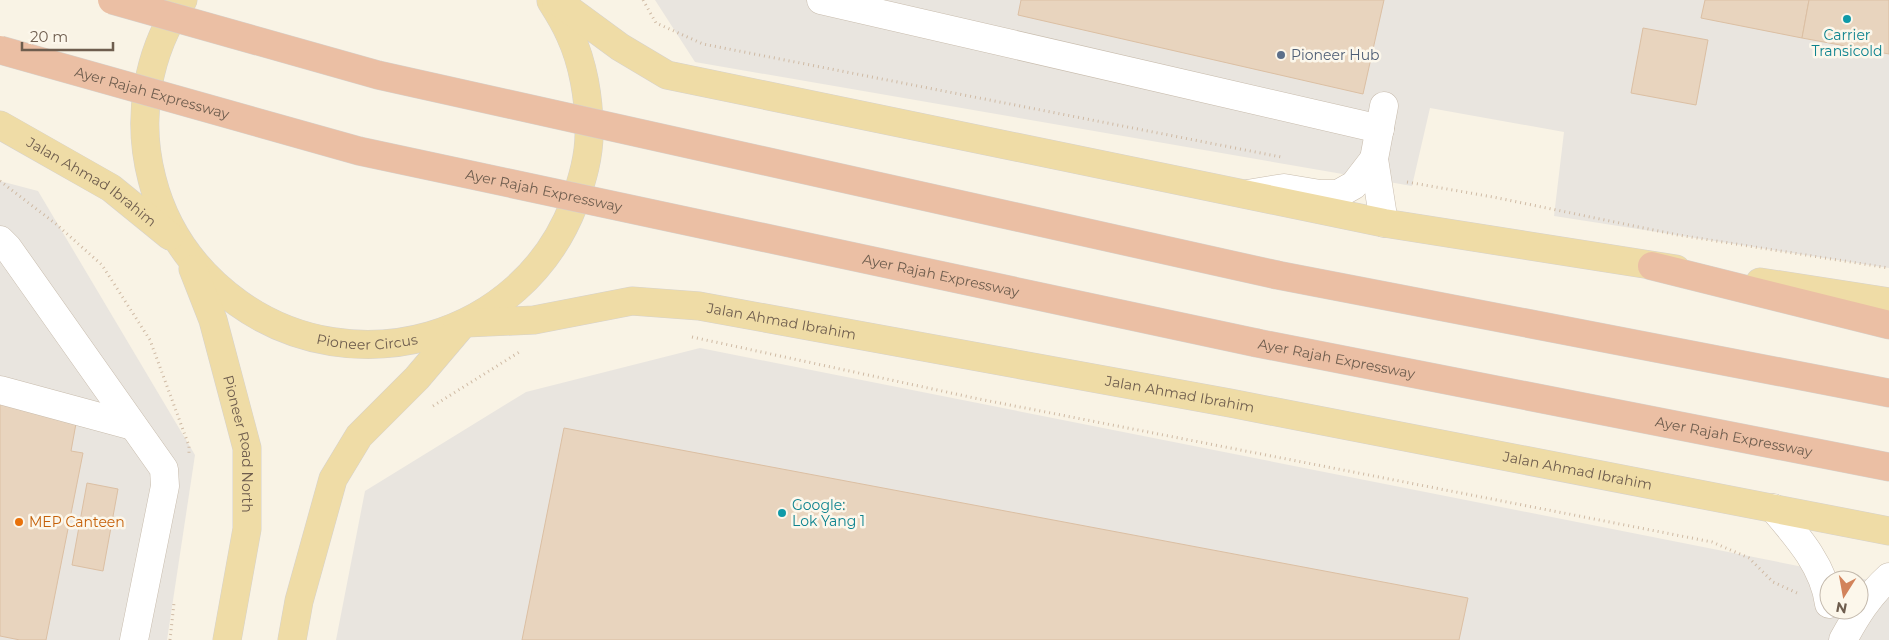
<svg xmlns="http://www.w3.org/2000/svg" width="1889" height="640" viewBox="0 0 1889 640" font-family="Montserrat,sans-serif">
	<rect width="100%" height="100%" fill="#f9f3e5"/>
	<g fill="#e9e5df" fill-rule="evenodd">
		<polygon points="655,0 1889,0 1889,268 1554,216 1564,132 1430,108 1412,186 695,62"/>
		<polygon points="0,181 38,191 195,455 167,640 0,640"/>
		<path d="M700 348 1889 584V640H336L365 491 526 392ZM1829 580H1859V610H1829Z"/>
	</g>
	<g fill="#e8d4be" stroke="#dbbfa3">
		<polygon points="1021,0 1384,0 1363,94 1018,15"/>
		<polygon points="1705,0 1809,0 1802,38 1701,18"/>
		<polygon points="1809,0 1889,0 1889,54 1802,38"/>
		<polygon points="1643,28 1708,40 1696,105 1631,93"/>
		<polygon points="0,404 77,418 71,451 83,453 46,640 20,640 0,636"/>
		<polygon points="564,428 1468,598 1459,640 522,640"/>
		<polygon points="87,483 118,489 103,571 72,565"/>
	</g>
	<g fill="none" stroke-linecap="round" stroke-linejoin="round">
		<defs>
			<g id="minor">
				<polyline points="821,0 1380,129"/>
				<polyline points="1247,194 1284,188 1320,194 1338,194 1354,185 1374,159"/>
				<polyline points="1384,223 1374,159 1384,106"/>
				<polyline points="0,240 8,248 164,469 165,486 134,640"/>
				<polyline points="0,390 133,426"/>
				<path d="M1773 508C1797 536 1824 566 1829 604"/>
				<path d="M1843 640C1856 616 1869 595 1889 577"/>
			</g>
			<g id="major">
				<path id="s1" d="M183 0C147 52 136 118 152 179 165 230 195 272 238 303 354 386 522 340 574 204 582 180 590 155 589 129 589 98 583 63 570 35 565 23 558 12 551 1"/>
				<polyline points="556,0 620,47 667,75 1384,223 1676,269"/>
				<path id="s2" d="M0 125 111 188 170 236"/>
				<path id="s3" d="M193 269 213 320 247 448V529L227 640"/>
				<polyline points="1760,282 1889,302"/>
				<path id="s4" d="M466 323 534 320 632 301 699 306 1230 403 1889 531"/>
				<polyline points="292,640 299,601 333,479 359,436 417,378 462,325"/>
			</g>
			<g id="highway">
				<polyline points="1652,266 1889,325"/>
				<polyline points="1277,275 1889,393"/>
				<path id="s5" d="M1257 343 1889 467"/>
			</g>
		</defs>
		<use href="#minor" stroke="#c8bcad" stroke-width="29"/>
		<use href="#major" stroke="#d6d2cd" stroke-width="29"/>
		<use href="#highway" stroke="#d6d2cd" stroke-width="29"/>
		<g stroke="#cfbaa4" stroke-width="3" stroke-dasharray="1 4" stroke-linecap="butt">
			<polyline points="643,0 656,23 703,44 1281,157"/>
			<polyline points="0,181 56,224 102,265 150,340 189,446 189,453"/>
			<polyline points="1407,182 1493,197 1678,235 1889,268"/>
			<polyline points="692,337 979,399 1712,542 1749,558 1773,582 1797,593"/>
			<polyline points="433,406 521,351"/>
			<polyline points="170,640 174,603"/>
		</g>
		<use href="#minor" stroke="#fff" stroke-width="28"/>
		<use href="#major" stroke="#efdca6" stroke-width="28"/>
		<use href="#highway" stroke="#ebbfa4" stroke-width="28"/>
		<defs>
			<g id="highway-bridge">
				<polyline points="112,0 378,75 1277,275"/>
				<path id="s6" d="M0 50 359 151 1257 343"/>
			</g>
		</defs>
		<use href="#highway-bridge" stroke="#d6d2cd" stroke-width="29" stroke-linecap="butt"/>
		<use href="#highway-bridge" stroke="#ebbfa4" stroke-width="28"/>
	</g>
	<g fill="#0f9aa8" stroke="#fcf7eb" stroke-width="2">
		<circle cx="1847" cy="19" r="5"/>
		<circle cx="782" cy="513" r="5"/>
	</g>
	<circle fill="#5c6f8a" stroke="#fcf7eb" stroke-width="2" cx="1281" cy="55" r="5"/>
	<circle fill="#e8710a" stroke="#fcf7eb" stroke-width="2" cx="19" cy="522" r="5"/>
	<g text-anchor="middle" stroke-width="5" stroke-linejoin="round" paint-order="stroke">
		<g font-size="14" fill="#0d838f" stroke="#fcf7eb">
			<text x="1847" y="40">Carrier<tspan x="1847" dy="16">Transicold</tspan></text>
			<text x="792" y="510" text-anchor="start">Google:<tspan x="792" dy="16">Lok Yang 1</tspan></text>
		</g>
		<g font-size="14" fill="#4e5e75" stroke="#fcf7eb" text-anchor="start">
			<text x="1291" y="60">Pioneer Hub</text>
		</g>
		<g font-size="14" fill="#6e5d4e" stroke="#fcf7eb">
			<text dy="5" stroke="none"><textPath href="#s6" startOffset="158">Ayer Rajah Expressway</textPath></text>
			<text dy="5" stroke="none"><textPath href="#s2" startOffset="108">Jalan Ahmad Ibrahim</textPath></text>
			<text dy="5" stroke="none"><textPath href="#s6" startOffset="562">Ayer Rajah Expressway</textPath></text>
			<text dy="5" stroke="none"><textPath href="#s6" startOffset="968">Ayer Rajah Expressway</textPath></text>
			<text dy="5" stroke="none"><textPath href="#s4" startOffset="319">Jalan Ahmad Ibrahim</textPath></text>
			<text dy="5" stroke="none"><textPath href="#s1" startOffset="479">Pioneer Circus</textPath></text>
			<text dy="5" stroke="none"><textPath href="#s5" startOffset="81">Ayer Rajah Expressway</textPath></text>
			<text dy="5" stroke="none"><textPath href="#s4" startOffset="724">Jalan Ahmad Ibrahim</textPath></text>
			<text dy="5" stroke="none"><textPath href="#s5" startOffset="486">Ayer Rajah Expressway</textPath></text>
			<text dy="5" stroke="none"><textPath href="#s3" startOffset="182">Pioneer Road North</textPath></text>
			<text dy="5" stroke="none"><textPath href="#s4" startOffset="1129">Jalan Ahmad Ibrahim</textPath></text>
		</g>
		<g font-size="14" fill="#c56008" stroke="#fcf7eb" text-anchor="start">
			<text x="29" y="527">MEP Canteen</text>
		</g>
	</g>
	<g transform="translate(1844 595) rotate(191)"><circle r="24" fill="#fcf7eb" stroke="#c3b9ac"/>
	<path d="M0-4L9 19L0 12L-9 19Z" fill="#d2835b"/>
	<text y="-8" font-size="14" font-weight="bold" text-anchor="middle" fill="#6e5d4e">N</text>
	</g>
	<path d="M22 42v8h91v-8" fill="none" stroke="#6e5d4e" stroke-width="2.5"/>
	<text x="30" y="42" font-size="15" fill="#6e5d4e" stroke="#fcf7eb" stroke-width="4" paint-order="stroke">20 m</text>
</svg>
